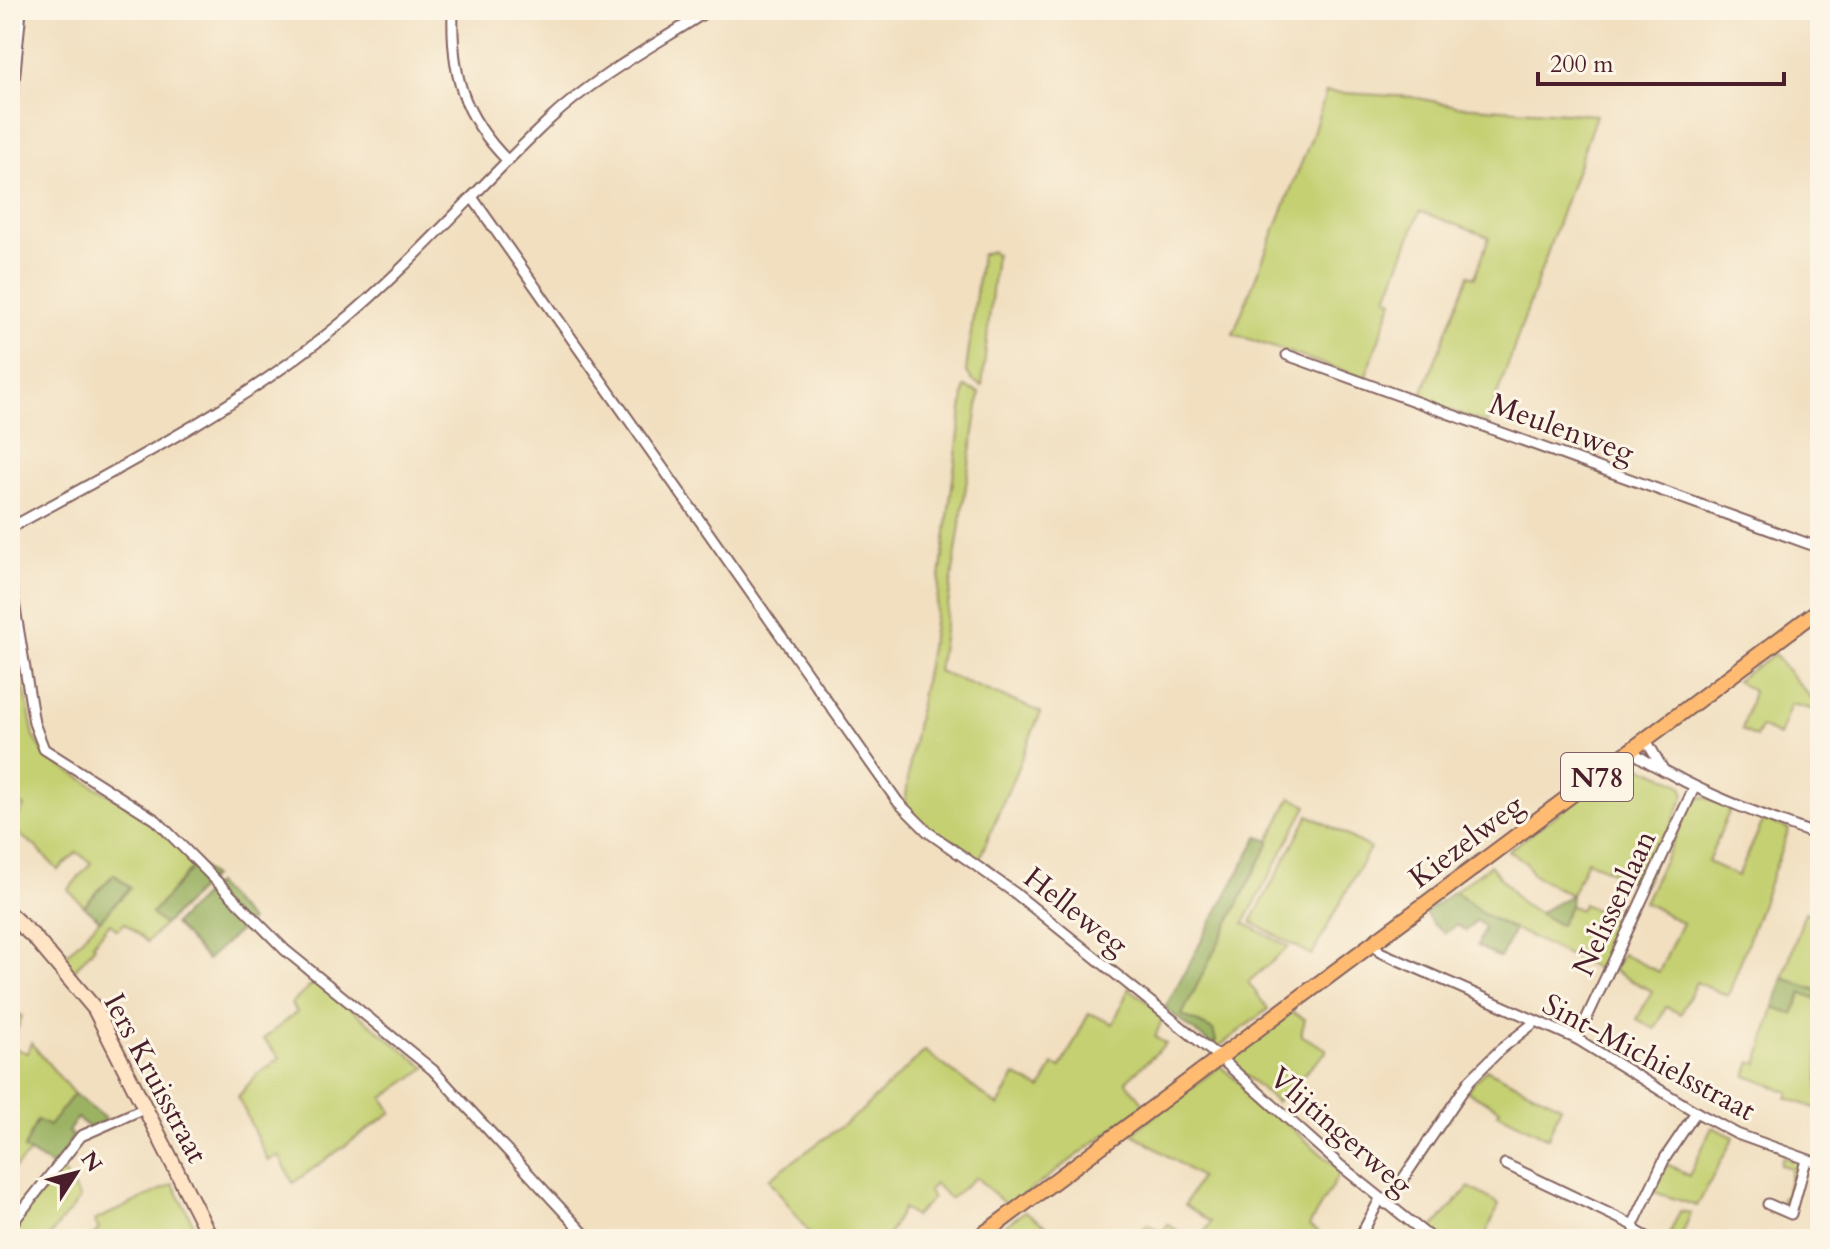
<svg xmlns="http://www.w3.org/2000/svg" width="1830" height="1249" viewBox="0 0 1830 1249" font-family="Cardo,serif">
	<rect width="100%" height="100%" fill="#fcf5e5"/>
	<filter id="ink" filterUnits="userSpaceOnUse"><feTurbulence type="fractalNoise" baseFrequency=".0125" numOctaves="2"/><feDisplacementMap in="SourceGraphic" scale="16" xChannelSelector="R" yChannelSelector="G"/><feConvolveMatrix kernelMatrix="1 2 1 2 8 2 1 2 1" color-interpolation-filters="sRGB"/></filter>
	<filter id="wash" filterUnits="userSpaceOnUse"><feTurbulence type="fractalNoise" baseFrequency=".006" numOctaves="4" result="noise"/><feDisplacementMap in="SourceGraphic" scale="32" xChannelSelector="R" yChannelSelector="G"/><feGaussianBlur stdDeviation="1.8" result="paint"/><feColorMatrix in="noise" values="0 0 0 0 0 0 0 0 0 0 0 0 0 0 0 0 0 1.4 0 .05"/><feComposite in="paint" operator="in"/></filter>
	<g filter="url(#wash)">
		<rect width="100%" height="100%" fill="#f1dfc0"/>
		<g fill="#c4d072" stroke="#87784e" stroke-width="2">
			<polygon points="1326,92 1413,97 1457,106 1596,115 1487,424 1420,399 1469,275 1475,277 1489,237 1420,211 1387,297 1393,300 1365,378 1233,334 1311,139"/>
			<polygon points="991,251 996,254 982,386 972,380 966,371 981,255"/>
			<polygon points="965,387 980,393 938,671 1041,712 978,862 925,827 905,806 910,761 933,631"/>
			<polygon points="10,607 12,608 24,680 10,668"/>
			<polygon points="1774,654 1819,708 1815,710 1791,704 1779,736 1761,727 1756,737 1742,730 1753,691 1736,681"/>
			<polygon points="10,675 24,686 34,737 48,758 136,811 197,862 151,914 164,925 147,942 125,923 117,930 110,923 93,944 95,946 74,971 63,958 130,888 114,874 84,906 68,890 91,863 77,852 58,870 35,846 10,828 24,807 10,797"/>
			<polygon points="1631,762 1677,782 1682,786 1685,795 1643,887 1587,860 1571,895 1533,875 1525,862 1508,851 1626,763"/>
			<polygon points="1291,797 1307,806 1244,923 1289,947 1248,982 1268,1009 1217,1048 1212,1045 1216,1041 1213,1030 1181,1015"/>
			<polygon points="1704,797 1731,807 1708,862 1738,876 1764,819 1789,829 1728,996 1696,982 1681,1014 1666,1007 1655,1029 1637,1019 1652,991 1613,971 1622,954 1659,972 1682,923 1644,902 1692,803 1698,798"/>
			<polygon points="1309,815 1370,848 1312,955 1251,922"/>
			<polygon points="1490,865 1521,903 1557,924 1567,904 1580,910 1583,904 1617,920 1603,946 1612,952 1603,972 1483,914 1455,891"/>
			<polygon points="1805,912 1820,918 1818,1109 1787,1098 1789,1092 1746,1076 1751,1062 1758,1064 1774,1007 1793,1014 1802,993 1817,998 1819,991 1783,978"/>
			<polygon points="316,981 426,1068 383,1098 392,1112 293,1183 279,1155 268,1161 238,1097 256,1075 280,1058 263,1039 297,1012 291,1004"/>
			<polygon points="1129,988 1164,1015 1155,1037 1166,1044 1126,1081 1145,1105 1008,1207 976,1177 950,1199 935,1184 928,1191 933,1198 914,1217 903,1208 886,1239 814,1239 769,1179 859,1113 925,1051 998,1106 1015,1075 1041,1089 1053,1065 1061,1068 1089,1013 1113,1024"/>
			<polygon points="12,1011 22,1016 11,1047 27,1053 31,1043 74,1094 49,1127 37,1120 24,1149 30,1153 10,1172 10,1018"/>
			<polygon points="1292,1012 1305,1019 1301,1035 1326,1049 1326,1052 1276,1102 1232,1063 1232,1058"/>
			<polygon points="1220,1066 1341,1171 1309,1226 1327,1239 1200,1239 1211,1222 1185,1205 1200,1177 1132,1133"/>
			<polygon points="1486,1069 1561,1106 1548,1138 1498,1113 1500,1109 1466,1091"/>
			<polygon points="1712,1127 1734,1137 1697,1206 1654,1192 1667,1164 1689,1176"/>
			<polygon points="1782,1157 1802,1164 1791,1205 1787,1208 1780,1206 1783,1197 1788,1197 1789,1194 1787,1193 1792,1168 1780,1165"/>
			<polygon points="58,1170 63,1171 80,1199 47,1239 13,1239 10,1232"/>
			<polygon points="173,1184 194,1225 168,1239 90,1239 99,1229 94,1221"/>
			<polygon points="1469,1187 1499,1204 1484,1239 1439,1239 1430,1231"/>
			<polygon points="1025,1211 1064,1239 987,1239"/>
			<polygon points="1680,1211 1691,1213 1680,1239 1667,1239"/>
			<polygon points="1147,1224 1162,1232 1168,1224 1189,1239 1135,1239"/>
		</g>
		<g fill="#9bb264" stroke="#726848" stroke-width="2">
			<polygon points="1258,837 1270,841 1182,1015 1213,1030 1216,1041 1212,1045 1165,1008"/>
			<polygon points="197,862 212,877 164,925 151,914"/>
			<polygon points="114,874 130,888 100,920 84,906"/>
			<polygon points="215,884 250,921 207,960 174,924"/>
			<polygon points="1455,891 1483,914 1514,930 1500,958 1477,946 1485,927 1476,920 1466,931 1457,925 1445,933 1434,925 1425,913"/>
			<polygon points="1571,895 1570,906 1560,925 1539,913"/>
			<polygon points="1783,978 1819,991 1817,999 1802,993 1793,1014 1774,1007"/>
			<polygon points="74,1094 107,1120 90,1128 77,1118 68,1132 73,1136 55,1168 24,1149 37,1120 49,1126"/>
		</g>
	</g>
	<g filter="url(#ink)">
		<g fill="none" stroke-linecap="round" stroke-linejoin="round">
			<defs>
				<g id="street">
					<path d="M453 10C451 73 462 115 508 161"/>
					<polyline points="10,123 21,10"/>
					<polyline points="472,197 898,802 928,832 1015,893 1220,1058 1341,1166 1432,1239"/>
					<polyline points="1287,355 1820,548"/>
					<path d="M10 528C121 467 237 408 335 328 412 265 477 188 549 120 596 76 655 45 709 10"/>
					<polyline points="10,578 34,723 44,749 156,820 285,950 433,1070 589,1239"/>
					<polyline points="1646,740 1664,771"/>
					<path d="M1632 751C1644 761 1655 766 1669 773 1717 800 1768 817 1820 836"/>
					<polyline points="1373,943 1380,952 1577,1039 1696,1112 1737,1134 1820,1164"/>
					<polyline points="1577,1039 1694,788"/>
					<polyline points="1505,1164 1633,1225 1665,1158 1696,1112"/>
					<polyline points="1386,1204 1470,1080 1501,1049 1535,1022"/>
					<polyline points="1768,1204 1791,1214 1806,1160"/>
					<polyline points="1633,1225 1636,1231 1650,1239"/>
					<polyline points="10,1226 81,1136 145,1108"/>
					<polyline points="1359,1239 1380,1199"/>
				</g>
				<polyline id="secondary" points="10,915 34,937 95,1009 211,1239"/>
				<polyline id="primary" points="977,1239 1820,609"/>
			</defs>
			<use href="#street" stroke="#84625f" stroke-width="13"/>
			<use href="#secondary" stroke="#84625f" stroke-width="18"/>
			<use href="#primary" stroke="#84625f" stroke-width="18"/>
			<use href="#street" stroke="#fff" stroke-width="9"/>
			<use href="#secondary" stroke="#ffe4c6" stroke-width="14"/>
			<use href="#primary" stroke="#ffbb71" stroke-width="14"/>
		</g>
	</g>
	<g text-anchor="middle" stroke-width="6" stroke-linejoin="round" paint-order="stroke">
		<rect fill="#fcf5e5" stroke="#7f5f63" stroke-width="2" x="1561" y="753" width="72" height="48" rx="6"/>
		<g font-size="28" font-weight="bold" fill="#4a1f2b">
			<text x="1597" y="787">N78</text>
		</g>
		<g font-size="30" fill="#4a1f2b" stroke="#fcf5e5">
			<text transform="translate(1562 428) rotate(20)" y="10">Meulenweg</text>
			<text transform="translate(1466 841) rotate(-37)" y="10">Kiezelweg</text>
			<text transform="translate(1614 903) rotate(-65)" y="10">Nelissenlaan</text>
			<text transform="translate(1076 911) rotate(38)" y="10">Helleweg</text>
			<text transform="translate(1649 1057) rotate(28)" y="10">Sint-Michielsstraat</text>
			<text transform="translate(156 1078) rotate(62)" y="10">Iers Kruisstraat</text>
			<text transform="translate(1341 1131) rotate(41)" y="10">Vlijtingerweg</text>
		</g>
	</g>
	<rect width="1830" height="1249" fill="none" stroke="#fcf5e5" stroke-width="40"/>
	<g transform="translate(76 1173) rotate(54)" stroke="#fcf5e5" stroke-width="6" paint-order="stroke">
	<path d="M0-6L14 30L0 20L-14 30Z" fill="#4a1f2b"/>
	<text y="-12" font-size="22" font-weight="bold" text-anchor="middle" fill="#4a1f2b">N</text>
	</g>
	<path d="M1538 72v12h246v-12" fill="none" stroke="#4a1f2b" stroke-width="4"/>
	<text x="1550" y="72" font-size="24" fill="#4a1f2b" stroke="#fcf5e5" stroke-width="6" paint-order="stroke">200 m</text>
</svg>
